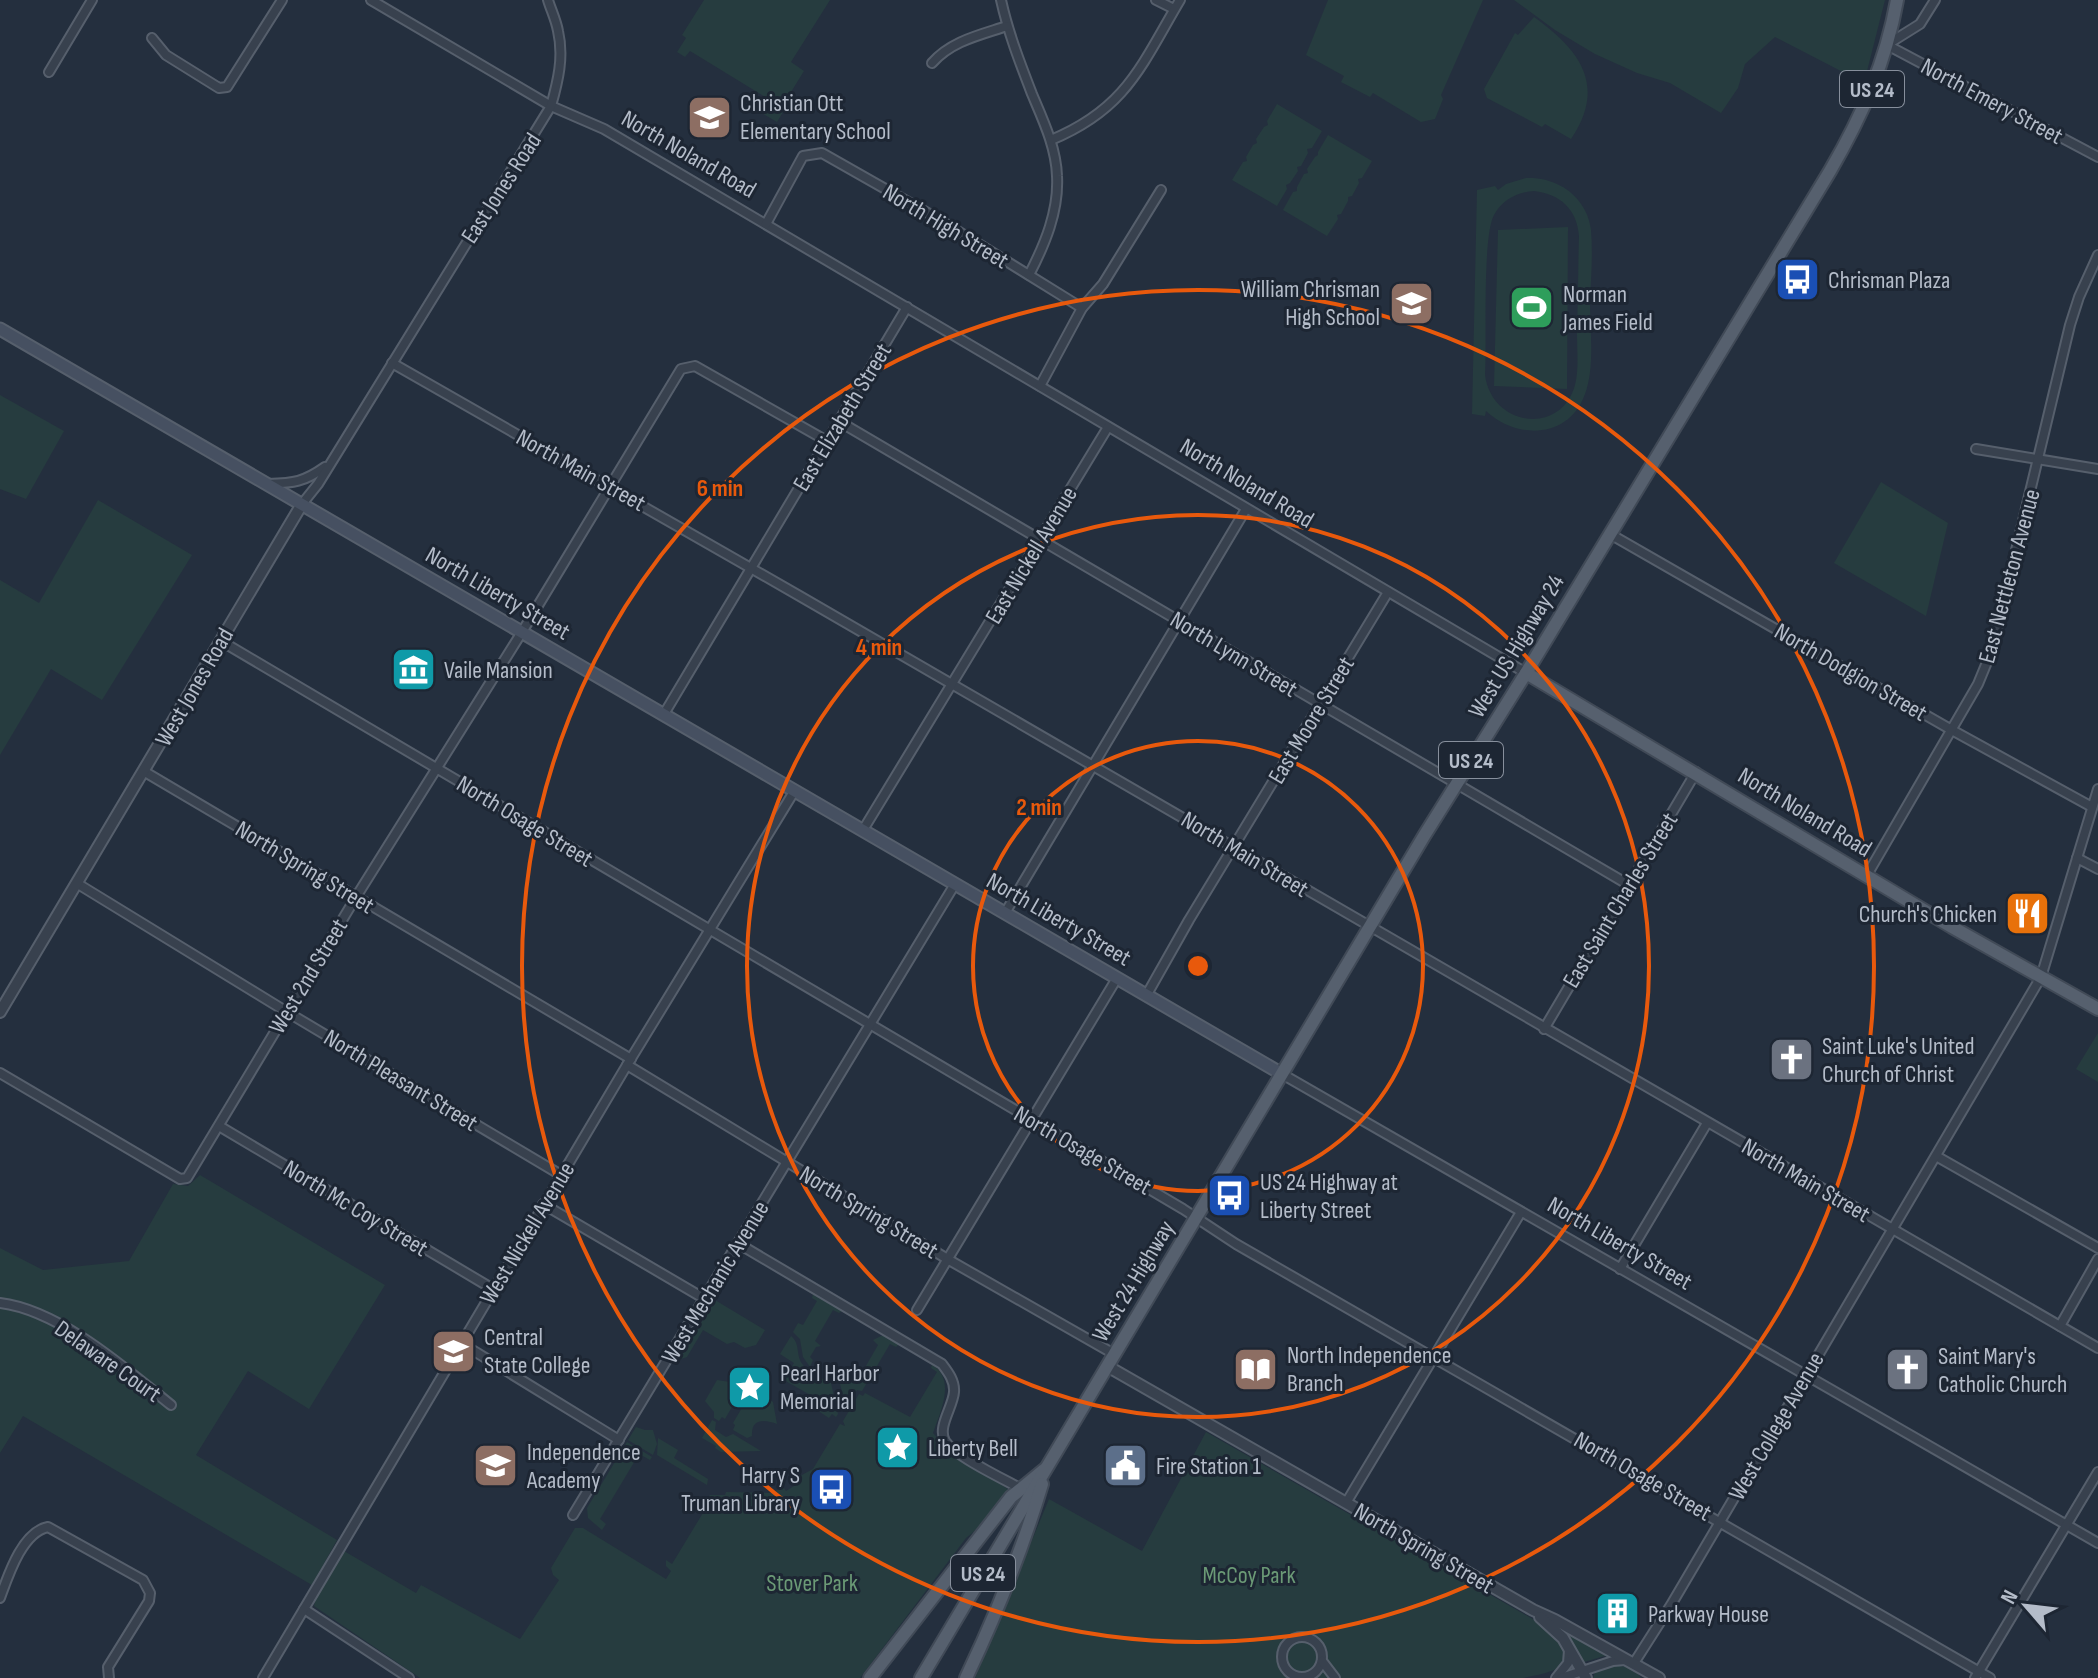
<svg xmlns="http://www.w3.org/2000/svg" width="2098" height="1678" viewBox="0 0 2098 1678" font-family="'Sofia Sans Condensed',sans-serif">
	<rect width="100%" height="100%" fill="#242f3e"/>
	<g fill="#263c3f" fill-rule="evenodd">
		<polygon points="704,0 830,0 791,62 804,71 783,105 786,107 777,122 760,112 767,98 690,51 685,57 677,52 686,38 682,35"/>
		<polygon points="1328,0 1483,0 1441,95 1443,99 1435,119 1421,122 1373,93 1370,97 1341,82 1344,76 1306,55"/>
		<polygon points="1514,0 1885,0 1864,83 1775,37 1745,64 1738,88 1721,113 1670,83 1637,73 1595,54 1555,30"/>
		<path d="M1534 17C1578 49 1608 84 1571 139L1545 124 1542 127 1487 98 1484 89 1515 33 1518 35Z"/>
		<polygon points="1277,104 1322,131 1312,148 1307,149 1308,153 1301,166 1297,167 1298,171 1290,183 1286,185 1287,189 1277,206 1232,180 1243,162 1247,161 1246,157 1253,145 1257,143 1256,139 1264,127 1268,125 1267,121"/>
		<polygon points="1328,135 1372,161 1362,178 1358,179 1359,183 1352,196 1348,197 1348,201 1341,214 1337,215 1338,219 1327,236 1283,210 1293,192 1297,191 1297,187 1304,174 1308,173 1307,169 1315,157 1318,155 1318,152"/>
		<path d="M1526 178C1549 177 1571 187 1583 207 1587 213 1590 222 1591 230 1593 254 1591 279 1590 303 1590 331 1595 367 1585 394 1569 439 1517 440 1486 411L1485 416 1472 414 1477 190 1495 186 1498 190 1506 184ZM1534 191C1560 194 1577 209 1579 236 1578 269 1578 302 1577 335 1577 351 1579 369 1575 385 1561 436 1492 427 1485 375 1487 343 1482 237 1494 215 1502 200 1517 192 1534 191Z"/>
		<polygon points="1568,227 1567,389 1494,386 1498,230"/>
		<polygon points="0,395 64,431 26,499 0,489"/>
		<polygon points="1881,482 1948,523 1926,616 1834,563"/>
		<polygon points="98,500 192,555 102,700 51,669 0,755 0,580 39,603"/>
		<polygon points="2098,1033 2098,1082 2076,1069"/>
		<polygon points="200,1175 385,1285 309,1409 248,1371 196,1455 337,1540 312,1585 23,1416 0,1453 0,1248 43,1270 129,1261 173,1184 188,1186"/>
		<polygon points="813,1294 842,1311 839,1313 833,1310 815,1341 821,1346 816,1347 810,1357 813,1360 810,1367 803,1357 800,1339 793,1332 798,1323 803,1325 817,1301 812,1298"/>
		<polygon points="715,1300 765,1330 756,1345 745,1348 734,1342 727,1344 703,1330 687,1357 678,1360"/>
		<polygon points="883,1335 899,1344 896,1347 890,1344 862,1391 857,1390 846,1408 840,1384 844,1377 852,1375 859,1378 878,1345 873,1340"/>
		<path d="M791 1336C801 1344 795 1355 803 1365 809 1373 822 1378 831 1383L838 1414 836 1417 832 1414 829 1418 814 1408 819 1400 784 1380 794 1363 780 1354Z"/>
		<path d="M932 1364C956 1380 941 1410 933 1433L944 1445 1009 1490 982 1525 966 1538 860 1678H420L314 1606 316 1597 344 1551 416 1593 421 1585 520 1639 559 1580 553 1575 551 1568 575 1528H583L666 1579 671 1571 666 1566V1560L672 1564 712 1498 709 1495H725L726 1492 771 1493 783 1487 786 1491 802 1481 800 1476 813 1469 840 1424 845 1426 843 1421 859 1394 863 1396 865 1393 910 1417 937 1372 931 1368Z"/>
		<polygon points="734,1378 745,1384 725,1419 722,1417 719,1421 714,1418 714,1412 705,1401 717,1380 730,1382 730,1379"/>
		<path d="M753 1389 773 1402 777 1424C766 1420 751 1417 752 1436L747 1438 733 1430 735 1425 733 1423Z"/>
		<polygon points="712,1420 716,1422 715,1430 726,1437 733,1434 761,1451 721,1452 715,1448 716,1446 702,1438"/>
		<polygon points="636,1427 645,1430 653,1430 657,1444 653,1455 628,1440"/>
		<path d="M1206 1432 1543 1625C1583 1663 1568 1669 1523 1678H975L1049 1499 1142 1551Z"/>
		<polygon points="658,1438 678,1450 674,1458 708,1479 707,1485 657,1455"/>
		<polygon points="627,1442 652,1457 650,1460 639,1454 600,1519 606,1524 602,1530 588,1518 587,1508"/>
		<polygon points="1558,1626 1608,1655 1581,1663"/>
		<polygon points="1613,1665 1634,1668 1641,1678 1593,1678 1596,1669"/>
	</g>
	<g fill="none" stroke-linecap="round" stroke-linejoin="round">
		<defs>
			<g id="minor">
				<polyline points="371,0 551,106 604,129 1526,673"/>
				<path d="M1001 0C1008 32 1020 63 1032 94 1043 120 1056 147 1057 176 1059 211 1045 244 1029 275"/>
				<polyline points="1156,0 1174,9"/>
				<polyline points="152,38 166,55 219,88 227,87 282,0"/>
				<polyline points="1888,44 1920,24 1935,0"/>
				<polyline points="1887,45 2098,157"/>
				<path d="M932 63C951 41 980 35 1007 26"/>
				<polyline points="49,72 92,0"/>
				<path d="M1051 140C1126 109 1141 66 1180 0"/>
				<polyline points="766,224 803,156 822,153 940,220 1082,308"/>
				<path d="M392 363C963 687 1529 1019 2098 1348"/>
				<polyline points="1040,386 1082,308 1103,284 1161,190"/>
				<polyline points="840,422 1629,885"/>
				<polyline points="1976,449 2098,469"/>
				<path d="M268 484C294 483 304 482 325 467"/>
				<path d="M302 504 318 484 551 106C558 81 564 57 558 31 556 20 551 10 548 0"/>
				<polyline points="1610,534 1950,729 2092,807"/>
				<polyline points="221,641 1183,1209 1236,1244 1990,1678"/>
				<polyline points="664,714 907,307"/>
				<polyline points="145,772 631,1059"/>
				<polyline points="863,830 1108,427"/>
				<polyline points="2077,858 2098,869"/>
				<polyline points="1867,875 1978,684 1992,650 2070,325 2079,297 2098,255"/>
				<polyline points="78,884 287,1012 561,1175"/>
				<polyline points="1005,913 1246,509"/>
				<polyline points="1146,996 1189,920 1388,592"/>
				<polyline points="1544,1029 1696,772"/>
				<polyline points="627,1065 949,1260 1114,1354"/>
				<polyline points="0,1073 180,1179 187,1178 356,897 522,632 681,369 695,366 827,441"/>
				<polyline points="1282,1074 2098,1543"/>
				<polyline points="219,1126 493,1289"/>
				<polyline points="1936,1156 2098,1248"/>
				<polyline points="543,1204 705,1299"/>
				<path d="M739 1244 942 1364C948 1372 955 1381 954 1392 953 1407 937 1427 945 1441 955 1456 1003 1479 1020 1488"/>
				<polyline points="1620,1269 1707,1123"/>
				<path d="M0 1303C59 1310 125 1368 171 1405"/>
				<polyline points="917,1310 1117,978"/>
				<polyline points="2060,1326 2098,1259"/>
				<polyline points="461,1343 619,1440"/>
				<polyline points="1346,1503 1521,1212"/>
				<polyline points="573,1515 955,884"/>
				<path d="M0 1598C8 1576 22 1532 48 1527L143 1580 150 1593 149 1601 108 1667 109 1678"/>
				<polyline points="304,1609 409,1678"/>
				<circle cx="1302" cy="1657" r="20"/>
				<polyline points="1322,1661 1335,1678"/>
				<polyline points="1634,1663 1671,1605 2041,977 2098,789"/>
				<polyline points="263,1678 624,1070 795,790"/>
				<polyline points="1556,1678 1568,1663 1569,1650"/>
				<polyline points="1561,1678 1613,1661 1625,1660"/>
				<polyline points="1975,1678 2098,1472"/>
			</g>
			<g id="tertiary">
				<polyline points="0,1012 302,504"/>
				<polyline points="1107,1366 1533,1610 1555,1620 1659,1678"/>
				<polyline points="1540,1617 1563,1638 1586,1678"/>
			</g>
			<polyline id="secondary" points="0,329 1282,1074"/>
			<g id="primary">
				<polyline points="1526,673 1952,927 2098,1009"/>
				<polyline points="870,1678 1011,1497 1044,1470"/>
				<path d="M921 1678 1424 836 1526 673 1830 171C1862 116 1886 62 1897 0"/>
				<path d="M966 1678C996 1615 1022 1551 1042 1484"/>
			</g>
		</defs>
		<use href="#minor" stroke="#565f6c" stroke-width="12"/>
		<use href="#tertiary" stroke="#565f6c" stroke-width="14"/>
		<use href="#secondary" stroke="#565f6c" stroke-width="15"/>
		<use href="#primary" stroke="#414a57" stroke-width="16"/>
		<use href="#minor" stroke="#38414e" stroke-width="8"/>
		<use href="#tertiary" stroke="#38414e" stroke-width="10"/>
		<use href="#secondary" stroke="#465061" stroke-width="11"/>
		<use href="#primary" stroke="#56606e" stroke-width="12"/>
	</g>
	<g fill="none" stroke="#e8590c" stroke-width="4">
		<circle cx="1198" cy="966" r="225"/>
		<circle cx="1198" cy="966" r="451"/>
		<circle cx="1198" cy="966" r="676"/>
	</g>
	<defs>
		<symbol id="school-square" viewBox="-11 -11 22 22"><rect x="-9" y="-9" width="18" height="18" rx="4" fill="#8d6e63" stroke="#1d2633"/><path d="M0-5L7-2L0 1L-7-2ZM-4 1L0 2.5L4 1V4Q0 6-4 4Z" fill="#fff"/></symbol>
		<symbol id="bus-square" viewBox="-11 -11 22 22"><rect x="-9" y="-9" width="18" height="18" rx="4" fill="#1a4fb4" stroke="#1d2633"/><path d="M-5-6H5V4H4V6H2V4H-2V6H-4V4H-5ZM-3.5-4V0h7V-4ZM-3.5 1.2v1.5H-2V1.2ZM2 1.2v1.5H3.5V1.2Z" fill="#fff"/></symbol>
		<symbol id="stadium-square" viewBox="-11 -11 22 22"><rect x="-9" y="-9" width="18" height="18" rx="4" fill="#2e9e5b" stroke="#1d2633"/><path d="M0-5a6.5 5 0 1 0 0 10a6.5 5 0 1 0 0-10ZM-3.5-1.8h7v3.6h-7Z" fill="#fff"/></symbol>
		<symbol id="museum-square" viewBox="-11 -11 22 22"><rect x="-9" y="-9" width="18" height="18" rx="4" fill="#0f9aa8" stroke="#1d2633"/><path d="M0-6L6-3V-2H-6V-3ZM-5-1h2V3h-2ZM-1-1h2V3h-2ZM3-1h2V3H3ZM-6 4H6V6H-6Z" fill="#fff"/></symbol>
		<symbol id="restaurant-square" viewBox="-11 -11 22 22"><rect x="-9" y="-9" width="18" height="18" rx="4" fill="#e8710a" stroke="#1d2633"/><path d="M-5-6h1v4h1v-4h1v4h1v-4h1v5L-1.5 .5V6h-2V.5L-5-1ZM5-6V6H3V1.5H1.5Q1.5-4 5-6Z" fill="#fff"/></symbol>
		<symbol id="church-square" viewBox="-11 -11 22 22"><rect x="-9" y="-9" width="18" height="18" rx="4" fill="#6b7280" stroke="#1d2633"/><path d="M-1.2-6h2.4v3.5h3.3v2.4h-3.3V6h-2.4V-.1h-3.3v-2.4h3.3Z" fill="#fff"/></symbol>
		<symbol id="library-square" viewBox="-11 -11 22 22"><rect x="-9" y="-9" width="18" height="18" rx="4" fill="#8d6e63" stroke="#1d2633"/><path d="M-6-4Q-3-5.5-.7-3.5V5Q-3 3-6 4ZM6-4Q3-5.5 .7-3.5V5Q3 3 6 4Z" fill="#fff"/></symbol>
		<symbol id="sight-square" viewBox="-11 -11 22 22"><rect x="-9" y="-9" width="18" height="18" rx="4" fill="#0f9aa8" stroke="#1d2633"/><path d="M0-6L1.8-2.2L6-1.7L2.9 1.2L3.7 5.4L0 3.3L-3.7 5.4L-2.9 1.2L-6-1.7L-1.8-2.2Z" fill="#fff"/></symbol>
		<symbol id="civic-square" viewBox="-11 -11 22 22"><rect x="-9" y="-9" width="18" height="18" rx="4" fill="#5c6f8a" stroke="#1d2633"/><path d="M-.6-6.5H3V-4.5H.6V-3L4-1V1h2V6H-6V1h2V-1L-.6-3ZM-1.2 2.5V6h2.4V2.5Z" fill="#fff"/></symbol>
		<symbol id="building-square" viewBox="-11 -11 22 22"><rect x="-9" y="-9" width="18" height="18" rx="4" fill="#0f9aa8" stroke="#1d2633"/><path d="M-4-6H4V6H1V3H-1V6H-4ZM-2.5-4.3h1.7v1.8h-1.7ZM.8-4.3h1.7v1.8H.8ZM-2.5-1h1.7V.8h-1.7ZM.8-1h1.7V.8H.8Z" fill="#fff"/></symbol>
	</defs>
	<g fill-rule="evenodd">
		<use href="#school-square" x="684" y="92" width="51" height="51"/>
		<use href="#bus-square" x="1772" y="254" width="51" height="51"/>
		<use href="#school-square" x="1386" y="278" width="51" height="51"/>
		<use href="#stadium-square" x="1506" y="282" width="51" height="51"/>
		<use href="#museum-square" x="388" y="644" width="51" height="51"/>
		<use href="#restaurant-square" x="2002" y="888" width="51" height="51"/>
		<use href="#church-square" x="1766" y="1034" width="51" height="51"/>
		<use href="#bus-square" x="1204" y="1170" width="51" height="51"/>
		<use href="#school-square" x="428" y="1326" width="51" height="51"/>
		<use href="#library-square" x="1230" y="1344" width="51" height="51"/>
		<use href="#church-square" x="1882" y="1344" width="51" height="51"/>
		<use href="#sight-square" x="724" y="1362" width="51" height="51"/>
		<use href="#sight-square" x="872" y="1422" width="51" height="51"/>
		<use href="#school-square" x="470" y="1440" width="51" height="51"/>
		<use href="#civic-square" x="1100" y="1440" width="51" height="51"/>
		<use href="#bus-square" x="806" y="1464" width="51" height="51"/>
		<use href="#building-square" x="1592" y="1588" width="51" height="51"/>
	</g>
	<g text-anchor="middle" stroke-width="6" stroke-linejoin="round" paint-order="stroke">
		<g fill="#1d2633" stroke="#878f9c" stroke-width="2">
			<rect x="1840" y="71" width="64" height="36" rx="6"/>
			<rect x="1439" y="742" width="64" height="36" rx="6"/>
			<rect x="951" y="1555" width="64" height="36" rx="6"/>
		</g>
		<g font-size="22" font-weight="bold" fill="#b4bcc9">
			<text x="1872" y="97">US 24</text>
			<text x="1471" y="768">US 24</text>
			<text x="983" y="1581">US 24</text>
		</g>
		<g font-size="24" fill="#b4bcc9" stroke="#1d2633">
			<text transform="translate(1992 101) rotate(28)" y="8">North Emery Street</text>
			<text transform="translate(689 154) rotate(30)" y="8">North Noland Road</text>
			<text transform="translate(501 188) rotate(-57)" y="8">East Jones Road</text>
			<text transform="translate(946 226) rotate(31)" y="8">North High Street</text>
			<text transform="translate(842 417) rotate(-59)" y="8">East Elizabeth Street</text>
			<text transform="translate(581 470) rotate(29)" y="8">North Main Street</text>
			<text transform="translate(1247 483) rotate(31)" y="8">North Noland Road</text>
			<text transform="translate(1031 555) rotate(-59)" y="8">East Nickell Avenue</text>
			<text transform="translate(2009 576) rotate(-75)" y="8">East Nettleton Avenue</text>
			<text transform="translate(498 593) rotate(30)" y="8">North Liberty Street</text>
			<text transform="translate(1516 646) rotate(-59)" y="8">West US Highway 24</text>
			<text transform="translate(1234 654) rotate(31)" y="8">North Lynn Street</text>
			<text transform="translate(1851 672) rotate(30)" y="8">North Dodgion Street</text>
			<text transform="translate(194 687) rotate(-60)" y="8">West Jones Road</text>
			<text transform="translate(1311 720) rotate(-59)" y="8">East Moore Street</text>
			<text transform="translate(1805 812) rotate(31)" y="8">North Noland Road</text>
			<text transform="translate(525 821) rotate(31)" y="8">North Osage Street</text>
			<text transform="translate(1245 854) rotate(31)" y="8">North Main Street</text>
			<text transform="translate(305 867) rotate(31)" y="8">North Spring Street</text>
			<text transform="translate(1620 900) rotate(-59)" y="8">East Saint Charles Street</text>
			<text transform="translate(1059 919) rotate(30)" y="8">North Liberty Street</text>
			<text transform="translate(308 976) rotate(-59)" y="8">West 2nd Street</text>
			<text transform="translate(401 1080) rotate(31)" y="8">North Pleasant Street</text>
			<text transform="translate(1083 1150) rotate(30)" y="8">North Osage Street</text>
			<text transform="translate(1806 1180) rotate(30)" y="8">North Main Street</text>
			<text transform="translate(356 1208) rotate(31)" y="8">North Mc Coy Street</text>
			<text transform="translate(869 1212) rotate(31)" y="8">North Spring Street</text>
			<text transform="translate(527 1233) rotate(-59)" y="8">West Nickell Avenue</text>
			<text transform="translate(1620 1243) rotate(30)" y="8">North Liberty Street</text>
			<text transform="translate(1133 1281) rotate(-59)" y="8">West 24 Highway</text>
			<text transform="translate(715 1282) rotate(-59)" y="8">West Mechanic Avenue</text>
			<text transform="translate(108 1361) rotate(35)" y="8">Delaware Court</text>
			<text transform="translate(1776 1426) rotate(-60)" y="8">West College Avenue</text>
			<text transform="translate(1643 1476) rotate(30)" y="8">North Osage Street</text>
			<text transform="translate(1424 1548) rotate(30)" y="8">North Spring Street</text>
		</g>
		<g font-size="24" fill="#b4bcc9" stroke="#1d2633" text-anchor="start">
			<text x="740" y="111">Christian Ott<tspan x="740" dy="28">Elementary School</tspan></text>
			<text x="1828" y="288">Chrisman Plaza</text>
			<text x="1380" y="297" text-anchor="end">William Chrisman<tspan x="1380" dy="28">High School</tspan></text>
			<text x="1563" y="302">Norman<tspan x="1563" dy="28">James Field</tspan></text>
			<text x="444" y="678">Vaile Mansion</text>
			<text x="1997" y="922" text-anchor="end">Church's Chicken</text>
			<text x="1822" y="1054">Saint Luke's United<tspan x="1822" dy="28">Church of Christ</tspan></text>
			<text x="1260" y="1190">US 24 Highway at<tspan x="1260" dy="28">Liberty Street</tspan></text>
			<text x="484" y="1345">Central<tspan x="484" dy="28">State College</tspan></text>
			<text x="1287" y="1363">North Independence<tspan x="1287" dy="28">Branch</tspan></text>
			<text x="1938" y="1364">Saint Mary's<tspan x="1938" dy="28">Catholic Church</tspan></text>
			<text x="780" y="1381">Pearl Harbor<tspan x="780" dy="28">Memorial</tspan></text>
			<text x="928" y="1456">Liberty Bell</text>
			<text x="527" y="1460">Independence<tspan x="527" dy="28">Academy</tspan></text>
			<text x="1156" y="1474">Fire Station 1</text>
			<text x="800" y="1483" text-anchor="end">Harry S<tspan x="800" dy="28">Truman Library</tspan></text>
			<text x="1648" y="1622">Parkway House</text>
		</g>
		<g font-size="24" fill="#6b9a76" stroke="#1d2633">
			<text x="1249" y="1583">McCoy Park</text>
			<text x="812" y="1591">Stover Park</text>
		</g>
	</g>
	<circle cx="1198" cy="966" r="12" fill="#e8590c" stroke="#1d2633" stroke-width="4"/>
	<g font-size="24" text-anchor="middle" font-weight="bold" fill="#e8590c" stroke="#1d2633" stroke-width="6" stroke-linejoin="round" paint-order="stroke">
		<text x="720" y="496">6 min</text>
		<text x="879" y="655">4 min</text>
		<text x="1039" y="815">2 min</text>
	</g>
	<g transform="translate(2026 1606) rotate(298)" stroke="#1d2633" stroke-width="6" paint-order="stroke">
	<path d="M0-6L14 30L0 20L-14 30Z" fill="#b4bcc9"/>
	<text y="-12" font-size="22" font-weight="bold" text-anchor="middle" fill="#b4bcc9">N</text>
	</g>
</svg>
